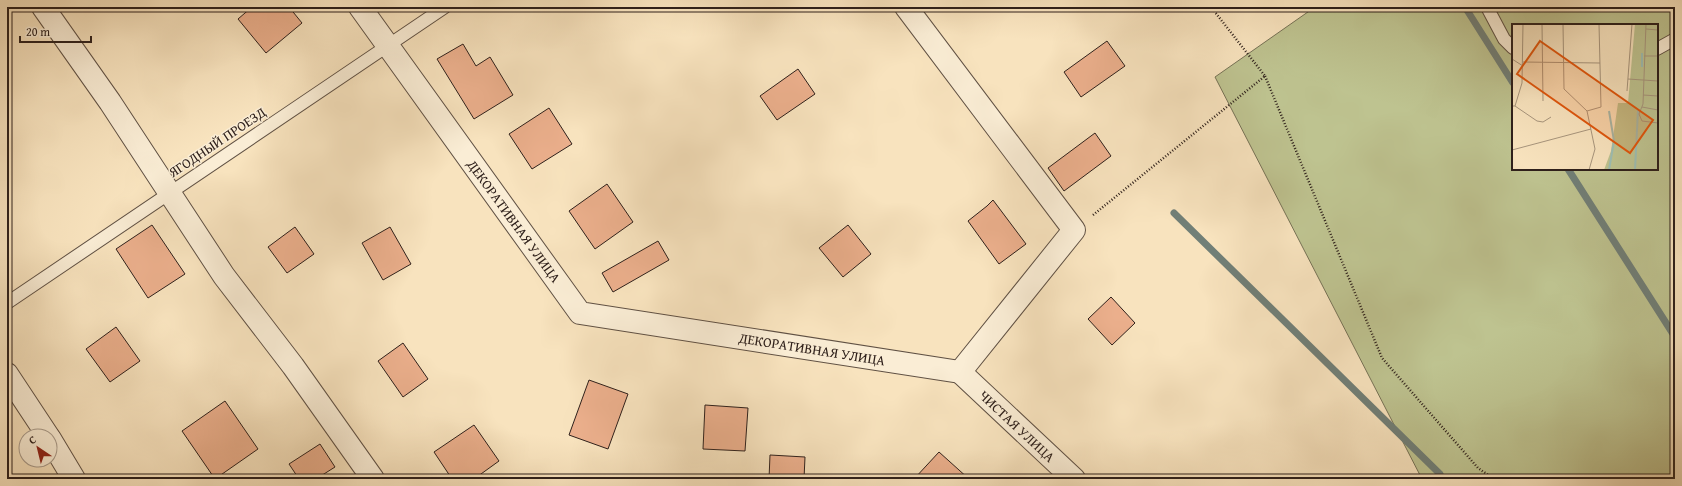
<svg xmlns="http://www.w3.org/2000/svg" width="1682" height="486" viewBox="0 0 1682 486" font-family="'Gentium Book Plus',serif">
	<rect width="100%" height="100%" fill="#f8e3be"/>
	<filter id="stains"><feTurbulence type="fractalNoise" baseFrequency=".005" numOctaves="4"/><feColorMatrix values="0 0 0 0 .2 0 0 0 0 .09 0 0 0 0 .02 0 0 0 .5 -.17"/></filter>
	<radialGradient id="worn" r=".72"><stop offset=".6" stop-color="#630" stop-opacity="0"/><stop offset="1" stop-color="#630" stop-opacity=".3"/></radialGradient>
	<path fill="#bec390" stroke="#767256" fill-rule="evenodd" d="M1315 7H1675V479H1422L1215 77ZM1513 25H1657V169H1513Z"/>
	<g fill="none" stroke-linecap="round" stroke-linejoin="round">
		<g stroke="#717f77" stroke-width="7">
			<polyline points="1465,7 1513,83"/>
			<polyline points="1568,169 1675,337"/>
			<polyline points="1174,213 1440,474 1442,479"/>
		</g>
	</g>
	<g fill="#ebaf8c" stroke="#2e201b">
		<polygon points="252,7 289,7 302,23 266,53 238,19"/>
		<polygon points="1107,41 1125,66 1081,97 1064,72"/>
		<polygon points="463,44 476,66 490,57 513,95 474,119 437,59"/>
		<polygon points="798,69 815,94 777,120 760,96"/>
		<polygon points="549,108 572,144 532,169 509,134"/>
		<polygon points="1095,133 1111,156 1064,191 1048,168"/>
		<polygon points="607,184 633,222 595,249 569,211"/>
		<polygon points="993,200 1026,244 999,264 968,221 987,206"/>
		<polygon points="152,225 185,274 148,298 116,249"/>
		<polygon points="848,225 871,254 843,277 819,248"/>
		<polygon points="295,227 314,254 287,273 268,247"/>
		<polygon points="390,227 411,264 383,280 362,243"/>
		<polygon points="658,241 669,260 613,292 602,273"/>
		<polygon points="1111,297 1135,323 1112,345 1088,319"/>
		<polygon points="116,327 140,361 110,382 86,349"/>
		<polygon points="403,343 428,379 403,397 378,361"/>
		<polygon points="589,380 628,394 608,449 569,435"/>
		<polygon points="225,401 258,449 215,479 182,431"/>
		<polygon points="705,405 748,408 745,451 703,449"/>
		<polygon points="474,425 499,461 474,479 452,479 434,452"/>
		<polygon points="320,444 335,467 316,479 299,479 289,464"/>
		<polygon points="939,452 969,479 914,479"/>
		<polygon points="770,455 805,457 804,479 769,479"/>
	</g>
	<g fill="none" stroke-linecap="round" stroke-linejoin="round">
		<defs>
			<g id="lane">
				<polyline points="1487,7 1504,39 1513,48"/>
				<polyline points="1657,49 1675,39"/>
				<polyline points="7,303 445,7"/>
			</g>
			<g id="street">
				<polyline points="43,7 110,102 224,276 293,366 373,479"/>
				<polyline points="360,7 580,313 960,372"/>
				<polyline points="906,7 1074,230 960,372"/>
				<polyline points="960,372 1074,479"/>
				<polyline points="7,374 48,436"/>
				<polyline points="50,439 74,479"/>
			</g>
		</defs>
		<use href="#lane" stroke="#605144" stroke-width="14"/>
		<use href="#street" stroke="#605144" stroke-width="24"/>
		<g stroke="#2e201b" stroke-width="2.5" stroke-dasharray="1 2" stroke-linecap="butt">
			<polyline points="1265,76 1382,358 1478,468 1494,479"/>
			<polyline points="1093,215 1265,76 1211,7"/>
		</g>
		<use href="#lane" stroke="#faedd5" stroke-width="12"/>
		<use href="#street" stroke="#faedd5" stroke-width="22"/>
	</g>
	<g text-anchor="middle" stroke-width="3" stroke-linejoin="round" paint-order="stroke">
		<g font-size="14" fill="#2e201b" stroke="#faedd5">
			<text transform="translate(217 142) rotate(-34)" y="5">ЯГОДНЫЙ ПРОЕЗД</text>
			<text transform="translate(514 221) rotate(54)" y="5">ДЕКОРАТИВНАЯ УЛИЦА</text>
			<text transform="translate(812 349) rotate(9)" y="5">ДЕКОРАТИВНАЯ УЛИЦА</text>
			<text transform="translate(1017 426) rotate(43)" y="5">ЧИСТАЯ УЛИЦА</text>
		</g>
	</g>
	<g transform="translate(1512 24)">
		<rect width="146" height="146" fill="#f8e3be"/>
		<path d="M123 0H146V146H92L99 127 106 79H116Z" fill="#bec390"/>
		<path fill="none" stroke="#9dbeb4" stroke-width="2" d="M130 43V29M97 87 102 117 97 146M123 146 126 86"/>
		<path fill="none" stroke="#a7957d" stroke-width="1" d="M30 0 31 77M51 0 52 65 75 87M134 0 131 80 127 90 130 97 146 99M134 5 146 6M132 32H146M0 35 11 42M11 38 88 39M116 55 146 57M115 67 120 0M131 71 146 72M0 82H3L10 59 11 0M3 82 25 97 31 98 39 93M130 83 146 86M75 87 89 83 87 0M75 87 83 125 77 146M0 126 79 105"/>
		<path fill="#df560d" fill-opacity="0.15" stroke="#df560d" stroke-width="2" d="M28 17 141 96 118 129 5 50Z"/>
		<rect width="146" height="146" fill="none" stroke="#2e201b" stroke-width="2"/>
	</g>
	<rect width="1682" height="486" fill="none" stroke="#f8e3be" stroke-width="24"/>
	<rect x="8" y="8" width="1666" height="470" fill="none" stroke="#2e201b" stroke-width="2"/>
	<rect x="12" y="12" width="1658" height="462" fill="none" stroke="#2e201b"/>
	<g transform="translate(38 448) rotate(325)"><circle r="19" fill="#faedd5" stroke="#a89b8b"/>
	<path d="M0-3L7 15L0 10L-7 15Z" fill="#8f2418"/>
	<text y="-6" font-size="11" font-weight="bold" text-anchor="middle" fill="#2e201b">С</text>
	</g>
	<path d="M20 36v6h71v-6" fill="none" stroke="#2e201b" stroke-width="2"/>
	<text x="26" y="36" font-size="12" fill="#2e201b" stroke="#faedd5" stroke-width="3" paint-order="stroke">20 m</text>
	<rect width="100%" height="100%" filter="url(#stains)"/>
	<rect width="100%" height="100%" fill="url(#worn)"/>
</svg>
